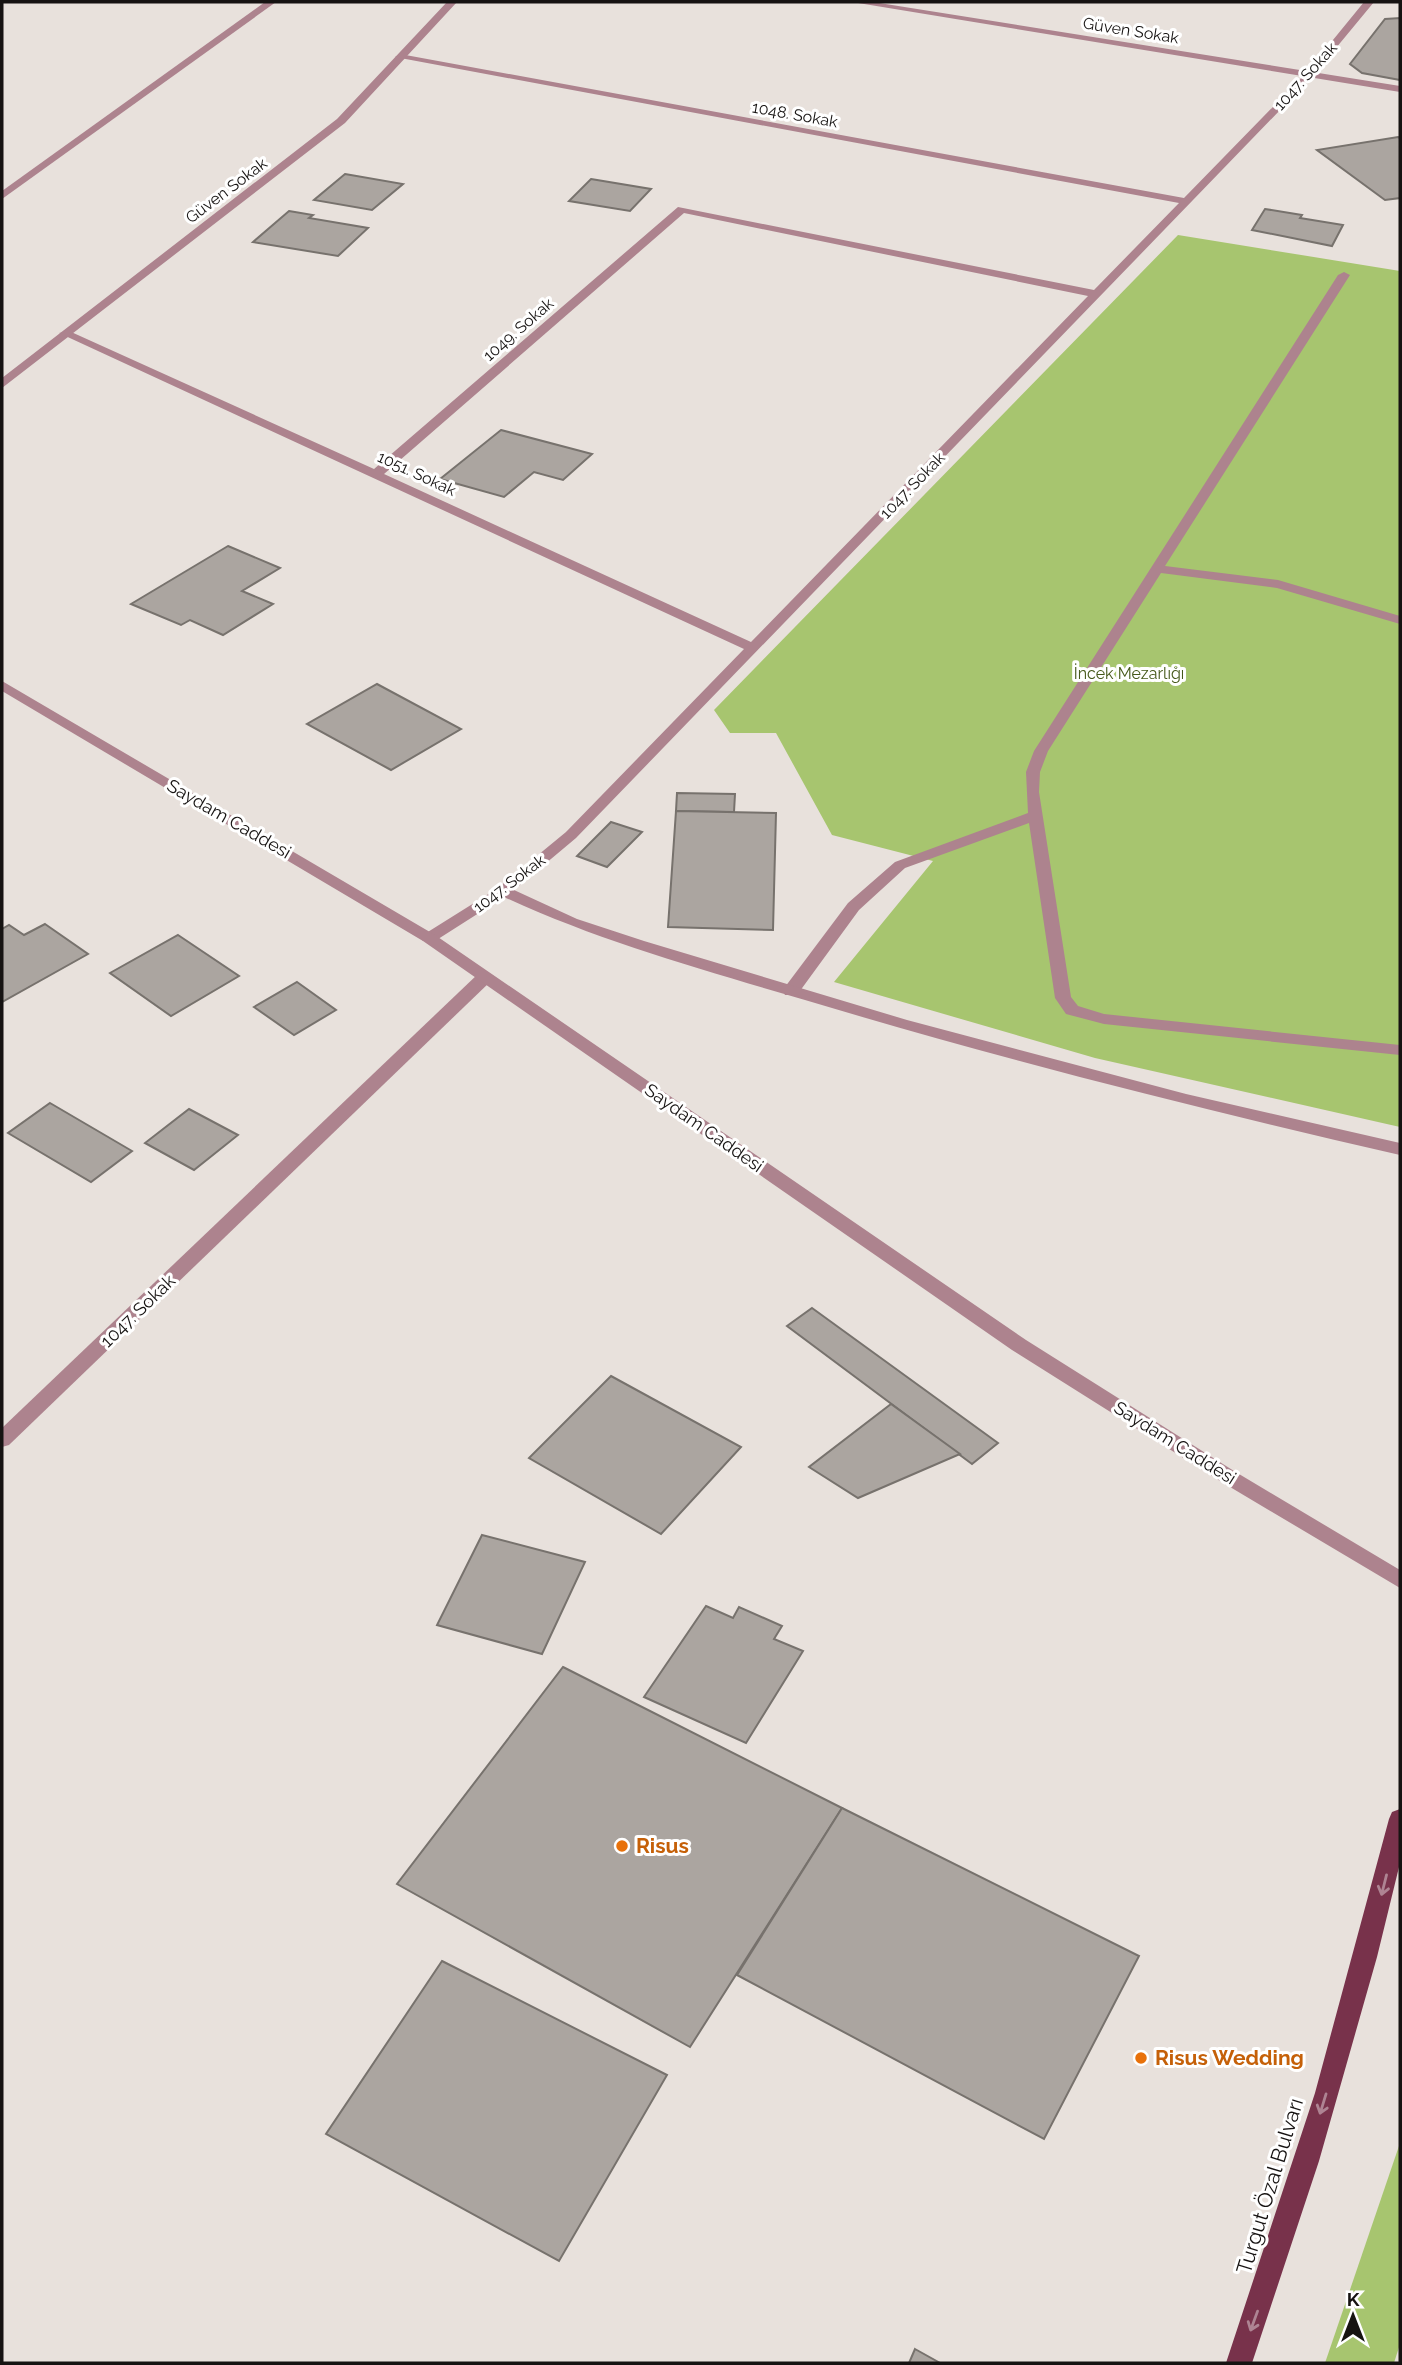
<svg xmlns="http://www.w3.org/2000/svg" width="1402" height="2365" viewBox="0 0 1402 2365" font-family="Raleway,sans-serif">
	<rect width="100%" height="100%" fill="#e8e1dc"/>
	<g fill="#a7c56f">
		<polygon points="1178,235 1400,271 1400,1127 1095,1058 834,982 933,861 832,835 776,733 730,733 714,710"/>
		<polygon points="1400,2143 1400,2344 1394,2363 1325,2363"/>
	</g>
	<g fill="#aba5a0" stroke="#77726d" stroke-width="2">
		<polygon points="1400,18 1400,80 1362,73 1350,64 1385,19"/>
		<polygon points="1398,137 1400,138 1400,198 1385,200 1317,150"/>
		<polygon points="345,174 403,184 372,210 314,200"/>
		<polygon points="591,179 651,189 630,211 569,201"/>
		<polygon points="1265,209 1302,215 1300,218 1343,225 1332,246 1252,230"/>
		<polygon points="289,211 313,215 309,218 368,228 338,256 253,242"/>
		<polygon points="501,430 592,454 563,480 534,472 504,497 440,479"/>
		<polygon points="228,546 280,568 242,591 273,604 223,635 190,620 181,625 131,604"/>
		<polygon points="377,684 461,729 391,770 307,724"/>
		<polygon points="677,793 735,794 734,812 676,811"/>
		<polygon points="676,811 776,813 773,930 668,927"/>
		<polygon points="611,822 642,832 607,867 577,856"/>
		<polygon points="45,924 88,954 2,1002 2,929 9,925 24,935"/>
		<polygon points="178,935 239,976 171,1016 110,973"/>
		<polygon points="297,982 336,1010 294,1035 254,1007"/>
		<polygon points="50,1103 132,1151 91,1182 8,1133"/>
		<polygon points="189,1109 238,1135 194,1170 145,1143"/>
		<polygon points="812,1308 998,1443 972,1464 787,1326"/>
		<polygon points="611,1376 741,1447 661,1534 529,1458"/>
		<polygon points="891,1404 960,1454 858,1498 809,1467"/>
		<polygon points="482,1535 585,1562 542,1654 437,1625"/>
		<polygon points="706,1606 733,1618 739,1607 782,1626 774,1639 803,1651 746,1743 644,1697"/>
		<polygon points="563,1667 842,1808 690,2047 397,1884"/>
		<polygon points="842,1808 1139,1956 1044,2139 737,1975"/>
		<polygon points="442,1961 667,2075 559,2261 326,2134"/>
		<polygon points="915,2349 940,2363 909,2363"/>
	</g>
	<g fill="none" stroke-linecap="round" stroke-linejoin="round">
		<polygon fill="#ad838e" fill-rule="evenodd" points="1344,272 1350,275 1165,566 1278,580 1400,616 1400,624 1277,588 1161,573 1048,751 1040,772 1039,792 1071,997 1078,1006 1104,1014 1400,1045 1400,1055 1104,1024 1066,1014 1055,998 1029,823 905,868 859,910 797,995 785,995 783,991 785,987 848,903 895,862 1028,813 1026,772 1034,751 1338,275"/>
		<g fill="#ad838e" fill-rule="evenodd">
			<polygon points="265,2 276,2 2,199 2,191"/>
			<path d="M1364 2H1374L1312 77 576 838 514 890 577 919 644 941 907 1020 1186 1094 1400 1143V1155C1200 1109 1001 1059 805 1000 703 970 601 942 504 897L435 941H423L421 938 423 935 498 888 566 832 744 649 59 333 69 331 374 469 678 207 1094 290 1179 203 395 57 400 54 1184 198 1306 73ZM684 213 1088 296 751 642 384 474Z"/>
			<polygon points="485,972 493,977 491,981 9,1445 2,1447 2,1428 479,973"/>
		</g>
		<g fill="#ad838e" fill-rule="evenodd">
			<polygon points="447,2 457,2 345,123 2,388 2,378 337,119"/>
			<polygon points="852,2 873,2 1400,86 1400,92"/>
			<polygon points="2,681 435,935 1026,1340 1234,1471 1400,1570 1400,1588 1220,1481 1012,1350 423,941 2,691"/>
		</g>
		<polygon fill="#78324b" fill-rule="evenodd" points="1400,1809 1400,1863 1377,1957 1319,2161 1252,2363 1226,2363 1315,2093 1389,1819 1392,1812"/>
	</g>
	<defs><path id="oneway-shaft" d="M-6 0H5M1.5-3L5.5 0L1.5 3" fill="none" stroke-width="1.6" stroke-linecap="round" stroke-linejoin="round" transform="scale(1.75)"/></defs>
	<g stroke="#ae8493">
		<use href="#oneway-shaft" transform="translate(1384 1885) rotate(104)"/>
		<use href="#oneway-shaft" transform="translate(1323 2104) rotate(107)"/>
		<use href="#oneway-shaft" transform="translate(1254 2321) rotate(110)"/>
	</g>
	<g fill="#e8710a" stroke="#fff" stroke-width="2.5">
		<circle cx="622" cy="1846" r="7"/>
		<circle cx="1141" cy="2058" r="7"/>
	</g>
	<g text-anchor="middle" stroke-width="6" stroke-linejoin="round" paint-order="stroke">
		<g font-size="16" fill="#161312" stroke="#fff">
			<text transform="translate(1131 30) rotate(9)" y="6">Güven Sokak</text>
			<text transform="translate(1305 76) rotate(-48)" y="6">1047. Sokak</text>
			<text transform="translate(795 114) rotate(10)" y="6">1048. Sokak</text>
			<text transform="translate(226 190) rotate(-37)" y="6">Güven Sokak</text>
			<text transform="translate(518 329) rotate(-41)" y="6">1049. Sokak</text>
			<text transform="translate(417 473) rotate(25)" y="6">1051. Sokak</text>
			<text transform="translate(912 485) rotate(-46)" y="6">1047. Sokak</text>
			<text transform="translate(509 883) rotate(-37)" y="6">1047. Sokak</text>
		</g>
		<g font-size="16" fill="#455819" stroke="#fff">
			<text x="1129" y="679">İncek Mezarlığı</text>
		</g>
		<g font-size="18" fill="#161312" stroke="#fff">
			<text transform="translate(229 819) rotate(30)" y="6">Saydam Caddesi</text>
			<text transform="translate(704 1128) rotate(35)" y="6">Saydam Caddesi</text>
			<text transform="translate(138 1311) rotate(-44)" y="6">1047. Sokak</text>
			<text transform="translate(1175 1443) rotate(32)" y="6">Saydam Caddesi</text>
		</g>
		<g font-size="21" font-weight="bold" fill="#c56008" stroke="#fff" text-anchor="start">
			<text x="636" y="1853">Risus</text>
			<text x="1155" y="2065">Risus Wedding</text>
		</g>
		<g font-size="21" fill="#161312" stroke="#fff">
			<text transform="translate(1270 2186) rotate(-73)" y="7">Turgut Özal Bulvarı</text>
		</g>
	</g>
	<rect width="1402" height="2365" fill="none" stroke="#161312" stroke-width="7"/>
	<g transform="translate(1353 2316)" stroke="#ffffff" stroke-width="5" paint-order="stroke">
	<path d="M0-5L12 26L0 18L-12 26Z" fill="#161312"/>
	<text y="-10" font-size="19" font-weight="bold" text-anchor="middle" fill="#161312">K</text>
	</g>
</svg>
